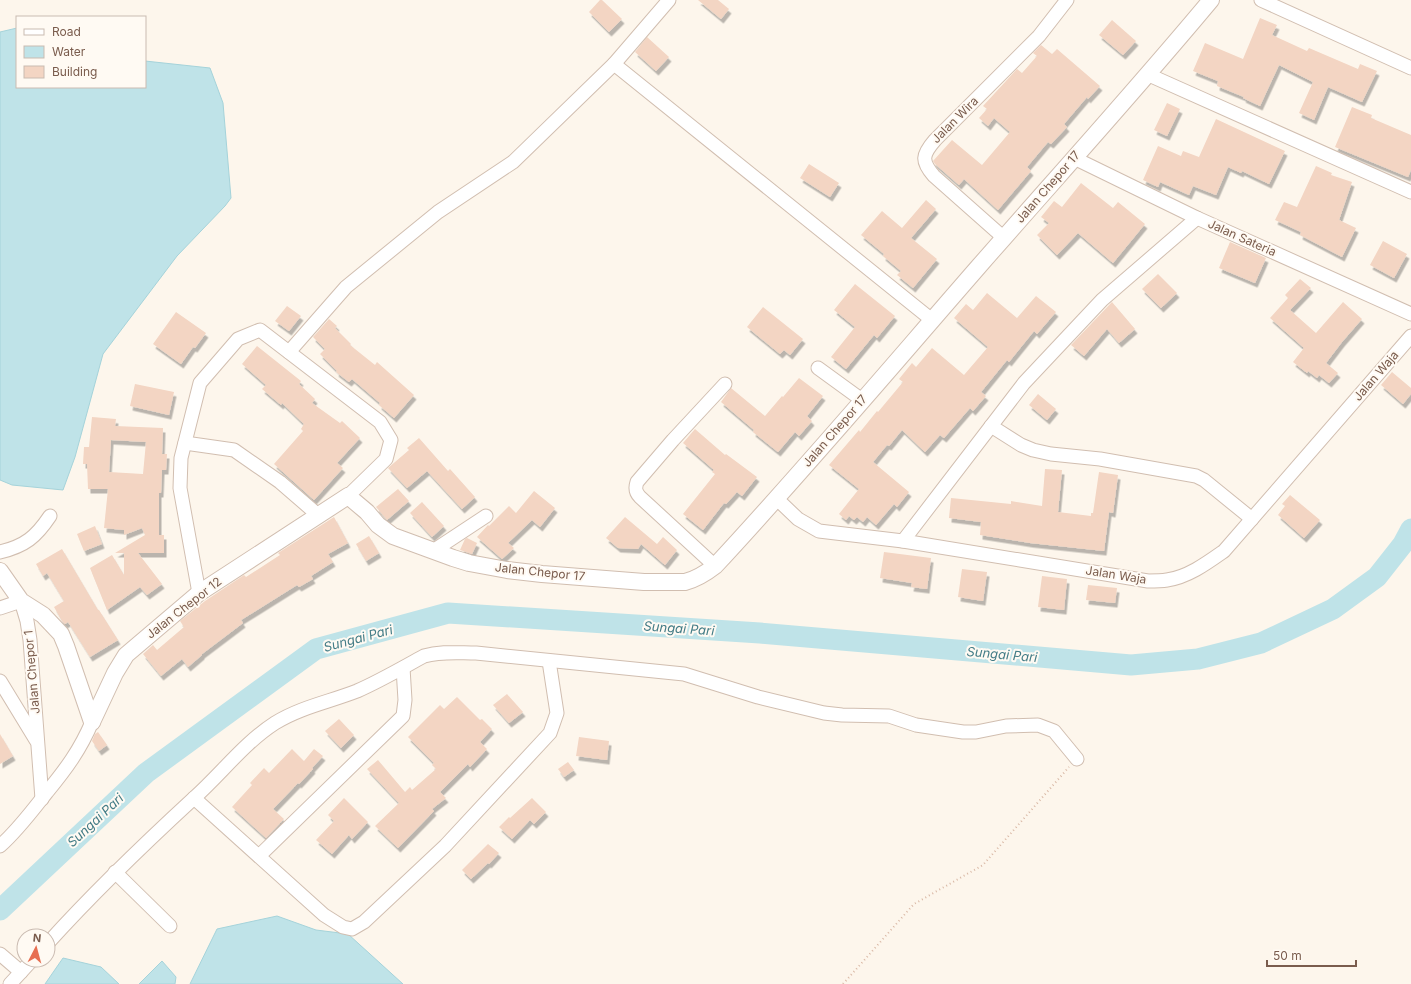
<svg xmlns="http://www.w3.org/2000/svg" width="1411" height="984" viewBox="0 0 1411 984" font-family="Inter,sans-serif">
	<defs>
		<filter id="shadow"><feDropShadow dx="2.5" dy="4.5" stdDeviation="0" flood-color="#0004"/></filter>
	</defs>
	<rect width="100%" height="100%" fill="#fdf6ec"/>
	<g fill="#bfe3e8" stroke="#a5d3da">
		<polygon points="17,28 17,87 145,87 145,61 210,68 223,103 231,198 225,206 177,256 103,354 75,457 63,490 12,485 0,480 0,32"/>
		<polygon points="277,916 316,930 348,934 403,984 190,984 217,929"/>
		<polygon points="63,958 101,967 119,984 45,984"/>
		<polygon points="162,961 176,977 175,984 139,984"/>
	</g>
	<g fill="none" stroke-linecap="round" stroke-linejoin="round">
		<polyline stroke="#bfe3e8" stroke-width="21" points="0,910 146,773 316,649 448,613 760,633 1131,665 1198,659 1261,643 1333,609 1377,577 1403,544 1411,529"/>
	</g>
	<g fill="#f3d5c3" fill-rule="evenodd" filter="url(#shadow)">
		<polygon points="600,0 602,0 622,19 609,32 589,12"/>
		<polygon points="698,0 718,0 729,9 721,19"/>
		<polygon points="1260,18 1277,25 1272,35 1307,51 1309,48 1358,69 1360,64 1377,71 1362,102 1328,87 1314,120 1299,113 1313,82 1279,65 1260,106 1243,98 1244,97 1217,86 1218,81 1193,71 1205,43 1243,59"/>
		<polygon points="1112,20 1136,41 1123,55 1099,35"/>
		<polygon points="647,37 669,57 656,71 635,52"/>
		<polygon points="1041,45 1052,54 1057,49 1100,86 1088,99 1087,97 1064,124 1067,127 1051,144 1048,142 1027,167 1031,171 998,210 964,179 959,185 935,164 933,161 952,140 982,165 1010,132 994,118 988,126 979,118 987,109 983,106 1017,69 1022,73 1037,56 1033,53"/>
		<polygon points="1167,103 1180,109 1167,136 1154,130"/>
		<polygon points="1352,107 1372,115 1371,118 1411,135 1411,170 1408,177 1335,147"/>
		<polygon points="1216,119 1285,151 1269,184 1242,171 1241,173 1228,167 1216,195 1193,186 1189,195 1160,182 1158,187 1143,180 1158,146 1181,156 1183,151 1199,157"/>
		<polygon points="809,164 839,183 830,197 800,178"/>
		<polygon points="1316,166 1332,173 1331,175 1352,182 1339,220 1356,228 1342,257 1300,235 1301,232 1275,220 1284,202 1297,207"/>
		<polygon points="1081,183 1113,208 1118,202 1145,224 1113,263 1078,233 1057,255 1037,235 1049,223 1041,217 1054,201 1062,207"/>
		<polygon points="926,200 936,209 911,238 937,259 913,288 897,275 901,271 883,256 884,254 861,235 882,211 902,228"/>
		<polygon points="1383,241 1407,254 1394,278 1370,265"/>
		<polygon points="1230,242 1266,258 1255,283 1219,268"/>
		<polygon points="1158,274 1177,293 1161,308 1142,289"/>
		<polygon points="1300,279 1311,288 1290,310 1316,333 1343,302 1362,319 1342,342 1326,363 1338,373 1329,383 1319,375 1317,378 1308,371 1307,373 1293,362 1304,348 1270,318 1288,298 1285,295"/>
		<polygon points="855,284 895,316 877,338 874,335 846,369 831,357 855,327 834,310"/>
		<polygon points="987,293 1017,318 1036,296 1056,312 1037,334 1034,331 1009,362 1007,360 981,392 986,396 973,411 970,408 944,438 940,435 925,452 902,430 889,446 887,445 873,462 909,492 897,507 894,504 876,525 867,517 863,522 857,517 854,520 849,516 846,520 839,514 859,489 829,465 859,430 860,432 877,411 878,412 903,382 899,379 912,363 916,367 932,348 964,375 988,347 954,318 966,304 973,310"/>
		<polygon points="1112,302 1135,329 1119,343 1107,329 1084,356 1071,345"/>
		<polygon points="287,306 301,316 289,331 275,321"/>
		<polygon points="763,307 803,339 790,355 784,350 780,354 747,327"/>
		<polygon points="176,312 206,333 195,348 193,347 181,364 153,344"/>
		<polygon points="329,319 337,326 335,328 351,344 350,345 375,365 377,362 414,395 394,418 379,405 380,403 352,379 349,382 336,372 337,371 320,354 325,349 313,337"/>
		<polygon points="257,346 301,381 299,384 315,399 312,403 340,423 342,421 360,438 337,463 343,468 314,500 274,464 303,431 301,429 304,424 282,403 281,405 262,389 266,385 242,364"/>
		<polygon points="1392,372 1411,388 1411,394 1403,404 1381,385"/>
		<polygon points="799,378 823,396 807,416 812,421 799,436 795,432 778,452 753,432 754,430 721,402 731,388 765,416 782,396 783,397"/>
		<polygon points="135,384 174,392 169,415 130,406"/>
		<polygon points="1038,394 1056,409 1047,420 1029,405"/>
		<path d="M92 417 116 419 115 426 163 428 162 454H167L166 470H162L161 493H159V535H164V553H138L162 584 147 595 140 587 107 610 90 568 112 555 124 575V553H115L145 535 142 528 124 535V530L104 528 108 489H88L87 464H83L84 447H89ZM111 440 146 442 143 474 109 472Z"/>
		<polygon points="695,429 725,455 726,454 757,477 742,496 737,492 726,504 724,503 703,530 683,514 715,474 712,472 714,470 683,443"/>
		<polygon points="419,438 448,471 450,469 475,497 462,509 427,471 407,488 388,468 409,450 407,448"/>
		<polygon points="1045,469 1062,470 1058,512 1091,516 1091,513 1093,513 1099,472 1118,475 1113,513 1109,512 1104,551 1030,543 980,535 981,522 949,518 951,498 1011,504 1011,501 1042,506"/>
		<polygon points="398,489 409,501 387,520 376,507"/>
		<polygon points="534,491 555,508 540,527 532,520 508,543 514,548 502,559 477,537 488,525 489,526 509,506 516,513"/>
		<polygon points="1290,495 1320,520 1304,538 1278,515 1285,506 1282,504"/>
		<polygon points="422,502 444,526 432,537 410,513"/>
		<polygon points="334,517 348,543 328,554 333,562 311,576 313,579 299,587 297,585 241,620 243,623 202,654 202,655 188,667 182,659 161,676 143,654 153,645 157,650 184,627 180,621 205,601 244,575 246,577 280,555 278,553"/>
		<polygon points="625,517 657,544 663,537 677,550 665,565 641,544 638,549 618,548 606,538"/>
		<polygon points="95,526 102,544 84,551 77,534"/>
		<polygon points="369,536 379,553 366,561 356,544"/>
		<polygon points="467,538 477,543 472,554 460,550 465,539"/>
		<polygon points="62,549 98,610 99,610 118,640 90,657 68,622 65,624 62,621 54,607 64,601 47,573 43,576 36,564"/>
		<polygon points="884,552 931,558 927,589 911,587 912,583 880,578"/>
		<polygon points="962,569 987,572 983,601 958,597"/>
		<polygon points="1042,576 1067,579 1064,610 1038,607"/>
		<polygon points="1088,585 1117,588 1115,603 1086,600"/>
		<polygon points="507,694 523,712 509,723 493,705"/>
		<polygon points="457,697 480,720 482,719 492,729 480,742 487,749 470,767 468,764 440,792 446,798 432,809 434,811 398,848 375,826 399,803 367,769 378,760 405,792 410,787 412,790 436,769 432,765 434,763 408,737 440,705 444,709"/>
		<polygon points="339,719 354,735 341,748 325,731"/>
		<polygon points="98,732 107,745 99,751 92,741 95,734"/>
		<polygon points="0,734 13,756 0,764"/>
		<polygon points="579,737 609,741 607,760 576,756"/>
		<polygon points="292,749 304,761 314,749 323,756 312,768 313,769 299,784 298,783 273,809 284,819 266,838 232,807 252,785 250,783 264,768 269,773"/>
		<polygon points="568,762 574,770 564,777 558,769"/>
		<polygon points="344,798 368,822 352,839 349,835 332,854 316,840 334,821 328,815"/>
		<polygon points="532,798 546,812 534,824 530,820 512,839 499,827 509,817 510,818"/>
		<polygon points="488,844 499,853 489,864 488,863 471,879 462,870"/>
	</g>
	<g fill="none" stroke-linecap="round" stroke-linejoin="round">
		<defs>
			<g id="minor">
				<polyline points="1261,0 1411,68"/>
				<polyline points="614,64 932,320"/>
				<polyline points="1149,75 1411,192"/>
				<polyline points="1074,158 1197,218 1411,314"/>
				<path d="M1004 238 934 176C921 161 922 155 935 140L1039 36 1067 0"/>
				<polyline points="289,352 346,287 438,212 513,162 614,64 669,0"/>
				<polyline points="818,368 862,400"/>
				<polyline points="991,426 1021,445 1033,450 1051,454 1100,459 1196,476 1204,480 1252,519"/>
				<polyline points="185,443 234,450 280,482 318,515"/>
				<path d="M777 499 798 519 819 531 903 541 1148 581C1155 581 1161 581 1167 580 1188 577 1207 563 1224 551L1411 336"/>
				<polyline points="903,541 1024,383 1102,300 1197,218"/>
				<polyline points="433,551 486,516"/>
				<path d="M0 552C25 546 36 537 50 516"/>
				<path d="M715 566 640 497C635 492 635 488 637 482L673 440 725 384"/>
				<polyline points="199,593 180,488 181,458 200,383 238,339 260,330 380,422 391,440 386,459 348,496"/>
				<polyline points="0,608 21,601 27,621 30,640 42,799"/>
				<polyline points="0,681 36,740"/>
				<polyline points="194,798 324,915 343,927 352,929 364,922 445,846 550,733 557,713 549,661"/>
				<path d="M0 846C18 830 32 811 47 792 66 769 80 750 92 722"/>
				<polyline points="259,856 403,716 405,700 403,668"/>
				<polyline points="115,872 170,926"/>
				<path d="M48 943C94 892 143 845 194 798 221 774 244 743 275 723 301 707 329 702 357 691 380 681 402 668 424 656 441 651 458 653 476 653L684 674 758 697 824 713 842 715 889 716 916 725 963 732H976L1006 726 1038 725 1054 731 1077 759"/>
				<polyline points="0,954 21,972"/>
				<polyline points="10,984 32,960"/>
			</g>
			<g id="tertiary">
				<polyline points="0,571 21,601 43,615 61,634 66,646 92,722"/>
				<path d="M92 722 115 673 126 655 199 593 348 496 367 512 378 525 393 536 453 558 469 563 507 570 542 574 644 582H685C697 579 706 573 715 566 806 468 892 366 980 265 1057 177 1136 90 1211 0"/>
			</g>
		</defs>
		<use href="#minor" stroke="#d1beb0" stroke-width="15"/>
		<use href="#tertiary" stroke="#d1beb0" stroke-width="18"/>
		<polyline stroke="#d9b8a5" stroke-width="2" stroke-dasharray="1 3" stroke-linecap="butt" points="843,984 914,904 983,865 1069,767"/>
		<use href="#minor" stroke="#fff" stroke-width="13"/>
		<use href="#tertiary" stroke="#fff" stroke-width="16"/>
	</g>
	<g text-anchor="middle" stroke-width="4" stroke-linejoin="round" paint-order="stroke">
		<g font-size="12" fill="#7a5c4d" stroke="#fffaf3">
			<text transform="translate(955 120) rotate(-45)" y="4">Jalan Wira</text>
			<text transform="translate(1048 187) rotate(-49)" y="4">Jalan Chepor 17</text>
			<text transform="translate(1242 238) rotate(24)" y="4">Jalan Sateria</text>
			<text transform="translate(1376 376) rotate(-49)" y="4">Jalan Waja</text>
			<text transform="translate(835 431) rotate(-49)" y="4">Jalan Chepor 17</text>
			<text transform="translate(540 572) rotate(6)" y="4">Jalan Chepor 17</text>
			<text transform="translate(1116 575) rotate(9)" y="4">Jalan Waja</text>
			<text transform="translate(184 608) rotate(-38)" y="4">Jalan Chepor 12</text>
			<text transform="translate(32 672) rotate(-95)" y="4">Jalan Chepor 1</text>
		</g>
		<g font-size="13" font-style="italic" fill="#437c86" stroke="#fffaf3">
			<text transform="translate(679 628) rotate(4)" y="5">Sungai Pari</text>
			<text transform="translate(358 638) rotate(-15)" y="5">Sungai Pari</text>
			<text transform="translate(1002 654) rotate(5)" y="5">Sungai Pari</text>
			<text transform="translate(95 820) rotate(-43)" y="5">Sungai Pari</text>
		</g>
	</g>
	<rect x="16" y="16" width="130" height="72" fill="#fffaf3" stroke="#cabbb1"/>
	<rect x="24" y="29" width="20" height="6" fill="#ffffff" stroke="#cabbb1"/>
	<text x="52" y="36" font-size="12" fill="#7a5c4d">Road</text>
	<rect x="24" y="46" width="20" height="12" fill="#bfe3e8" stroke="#cabbb1"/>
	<text x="52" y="56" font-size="12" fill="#7a5c4d">Water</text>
	<rect x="24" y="66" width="20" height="12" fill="#f3d5c3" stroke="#cabbb1"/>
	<text x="52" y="76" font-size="12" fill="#7a5c4d">Building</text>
	<g transform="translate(36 948) rotate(6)"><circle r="19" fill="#fffaf3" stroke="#cabbb1"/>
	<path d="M0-3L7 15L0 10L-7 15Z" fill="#e76f51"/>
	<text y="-6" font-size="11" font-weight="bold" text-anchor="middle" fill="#7a5c4d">N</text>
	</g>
	<path d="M1267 960v6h89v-6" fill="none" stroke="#7a5c4d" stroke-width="2"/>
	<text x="1273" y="960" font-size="12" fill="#7a5c4d" stroke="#fffaf3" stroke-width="3" paint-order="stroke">50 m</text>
</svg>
